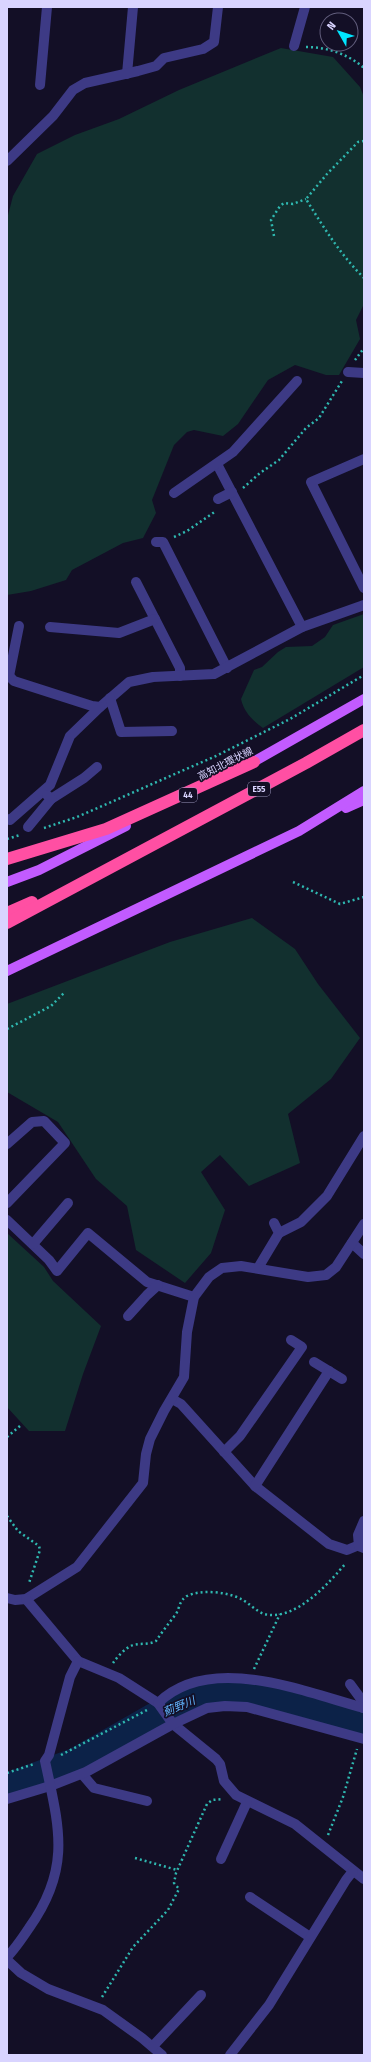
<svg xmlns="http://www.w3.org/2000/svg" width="371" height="2062" viewBox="0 0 371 2062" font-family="'Fira Sans Condensed','Noto Sans JP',sans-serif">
	<rect width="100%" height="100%" fill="#130f26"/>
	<g fill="#12302f">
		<polygon points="281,48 333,57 360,87 364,97 364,304 356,320 360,339 339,375 326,375 295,365 268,380 238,424 223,436 194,430 187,432 174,445 152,500 156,513 143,538 123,543 72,570 66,580 31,591 7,595 7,219 13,196 37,154 75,135 119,119 179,90"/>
		<path d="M364 614V667L263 728C252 720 244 712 241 699L254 670 262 667 278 652 286 647 312 646 325 637 333 625Z"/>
		<polygon points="252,918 295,949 318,984 360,1038 331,1079 288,1114 300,1163 249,1186 220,1155 201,1172 225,1210 211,1253 185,1283 136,1250 127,1206 96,1179 58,1122 7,1092 7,1004 170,942"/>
		<polygon points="7,1233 44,1267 53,1281 101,1326 83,1374 65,1431 29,1431 7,1407"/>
	</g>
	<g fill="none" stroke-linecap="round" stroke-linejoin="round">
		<polyline stroke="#0c2248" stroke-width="28" points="7,1787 77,1761 154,1717 186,1702 215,1693 255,1694 364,1723"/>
		<g stroke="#2fb8b0" stroke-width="2.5" stroke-dasharray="2 3" stroke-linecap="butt">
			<path d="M306 47C327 47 348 54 364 68"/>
			<path d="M364 141 358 142 327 174 306 199C324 228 340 254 364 278"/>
			<polyline points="274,236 271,220 280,206 284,203 293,204 306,199"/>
			<polyline points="355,360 364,348"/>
			<polyline points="243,488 260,473 279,460 306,428 319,418 342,381"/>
			<polyline points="174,537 187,531 216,511"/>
			<polyline points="44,828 77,817 216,756 290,719 364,675"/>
			<polyline points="7,839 20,835"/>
			<polyline points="293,882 340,904 364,897"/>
			<polyline points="7,1029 51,1006 64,993"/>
			<polyline points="7,1437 20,1426"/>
			<polyline points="7,1516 18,1531 39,1546 40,1550 29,1583"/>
			<path d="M113 1663C118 1656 125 1648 133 1645 141 1643 149 1645 156 1641 162 1632 169 1623 176 1614 180 1607 179 1601 187 1596 201 1589 228 1592 241 1599 249 1603 256 1611 264 1614 295 1622 329 1583 346 1563"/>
			<polyline points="254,1669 280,1614"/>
			<polyline points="61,1755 147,1710"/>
			<polyline points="7,1773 34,1764"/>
			<polyline points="328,1835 343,1797 357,1749"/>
			<polyline points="135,1858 177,1870"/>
			<polyline points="102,1997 133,1947 168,1910 179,1889 174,1883 176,1873 207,1804 212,1800 223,1799"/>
		</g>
		<g stroke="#3d3a85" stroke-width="10">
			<polyline points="294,46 305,7"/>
			<polyline points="127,74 133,7"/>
			<polyline points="40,85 47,7"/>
			<polyline points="7,161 53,116 73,90 85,83 138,71 156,66 164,58 203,49 214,42 218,7"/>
			<polyline points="348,372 364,373"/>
			<polyline points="364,459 311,482 364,588"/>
			<polyline points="217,464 302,627"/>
			<polyline points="174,493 233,452 297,381"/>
			<polyline points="218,499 232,492"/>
			<polyline points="156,542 163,542 227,668"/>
			<polyline points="136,582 180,668 180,676"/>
			<polyline points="50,627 119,633 155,619"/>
			<polyline points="7,674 14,681 92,706 100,707 129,682 153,677 214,674 302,627 364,605"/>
			<polyline points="9,676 19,626"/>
			<polyline points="110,698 121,732 172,731"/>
			<polyline points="51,799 84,778 97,767"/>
			<polyline points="7,819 10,820 50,785 70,736 100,707"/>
			<polyline points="28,827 51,799 47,795"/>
			<polyline points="7,1144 32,1122 44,1121 65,1143 7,1203"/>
			<polyline points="7,1220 49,1260 57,1271 88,1233 147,1282 194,1297"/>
			<polyline points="279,1233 301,1222 327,1196 364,1136"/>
			<polyline points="352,1243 364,1254"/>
			<polyline points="33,1244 68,1203"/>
			<polyline points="258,1268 279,1233 274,1223"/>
			<polyline points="128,1316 147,1295 158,1285"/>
			<polyline points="314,1362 342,1379"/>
			<polyline points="172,1399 181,1404 255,1486 329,1544 347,1550 364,1543"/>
			<polyline points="224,1452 240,1436 302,1347 291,1340"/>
			<polyline points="255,1486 329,1371"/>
			<polyline points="364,1521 358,1535 359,1546 364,1548"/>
			<polyline points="7,1598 15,1600 26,1599 77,1567 143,1483 146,1454 150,1439 164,1411 184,1377 187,1332 194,1297 209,1277 222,1268 241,1266 308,1277 326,1275 336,1267 364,1224"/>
			<polyline points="26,1599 78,1661 119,1678 158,1703 173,1724 216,1759 220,1764 224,1781 236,1795 295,1824 364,1879"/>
			<polyline points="350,1684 361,1699 363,1708"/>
			<path d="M158 1703C210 1652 304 1692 364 1708"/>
			<polyline points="82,1774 94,1788 147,1801"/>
			<polyline points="7,1799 50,1786 86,1772 173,1724 207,1708 225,1706 247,1707 364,1739"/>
			<polyline points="221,1859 247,1802"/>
			<polyline points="250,1897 310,1937"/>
			<path d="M7 1957C15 1949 23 1937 29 1928 72 1868 59 1827 45 1761L49 1755 70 1677 78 1661"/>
			<polyline points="7,1960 21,1973 48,1989 103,2010 142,2038 162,2055"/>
			<polyline points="153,2046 201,1995"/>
			<polyline points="230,2055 269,2005 346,1880 353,1871"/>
		</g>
		<g stroke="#c25bff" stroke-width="10">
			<polyline points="248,765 364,699"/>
			<polyline points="346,808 364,800"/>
			<polyline points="7,882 39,870 126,826"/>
			<polyline points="7,971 299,831 364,791"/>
		</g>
		<g stroke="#ff4fa3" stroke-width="12">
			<polyline points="7,859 106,829 254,762"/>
			<polyline points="7,913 32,902"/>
			<polyline points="7,923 306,763 364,730"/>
		</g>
	</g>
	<g text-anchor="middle" stroke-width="3.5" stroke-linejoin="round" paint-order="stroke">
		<g fill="#130f26" stroke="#9e99be" stroke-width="1">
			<rect x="248" y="782" width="22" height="14" rx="3"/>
			<rect x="179" y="788" width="18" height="14" rx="3"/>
		</g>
		<g font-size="9" font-weight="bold" fill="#d9d4ff">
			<text x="259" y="792">E55</text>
			<text x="188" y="798">44</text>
		</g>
		<g font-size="10" fill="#d9d4ff" stroke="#130f26">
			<text transform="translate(225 763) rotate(-27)" y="4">高知北環状線</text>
		</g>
		<g font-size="11" font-style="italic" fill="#62b6ff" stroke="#130f26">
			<text transform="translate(179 1706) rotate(-23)" y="4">薊野川</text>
		</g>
	</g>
	<rect width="371" height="2062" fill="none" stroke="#d9d4ff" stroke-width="16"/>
	<g transform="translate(339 32) rotate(309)"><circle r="19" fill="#130f26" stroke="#625e7d"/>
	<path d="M0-3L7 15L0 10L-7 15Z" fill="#00e5ff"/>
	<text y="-6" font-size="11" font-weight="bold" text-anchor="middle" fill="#d9d4ff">N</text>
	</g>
</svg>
